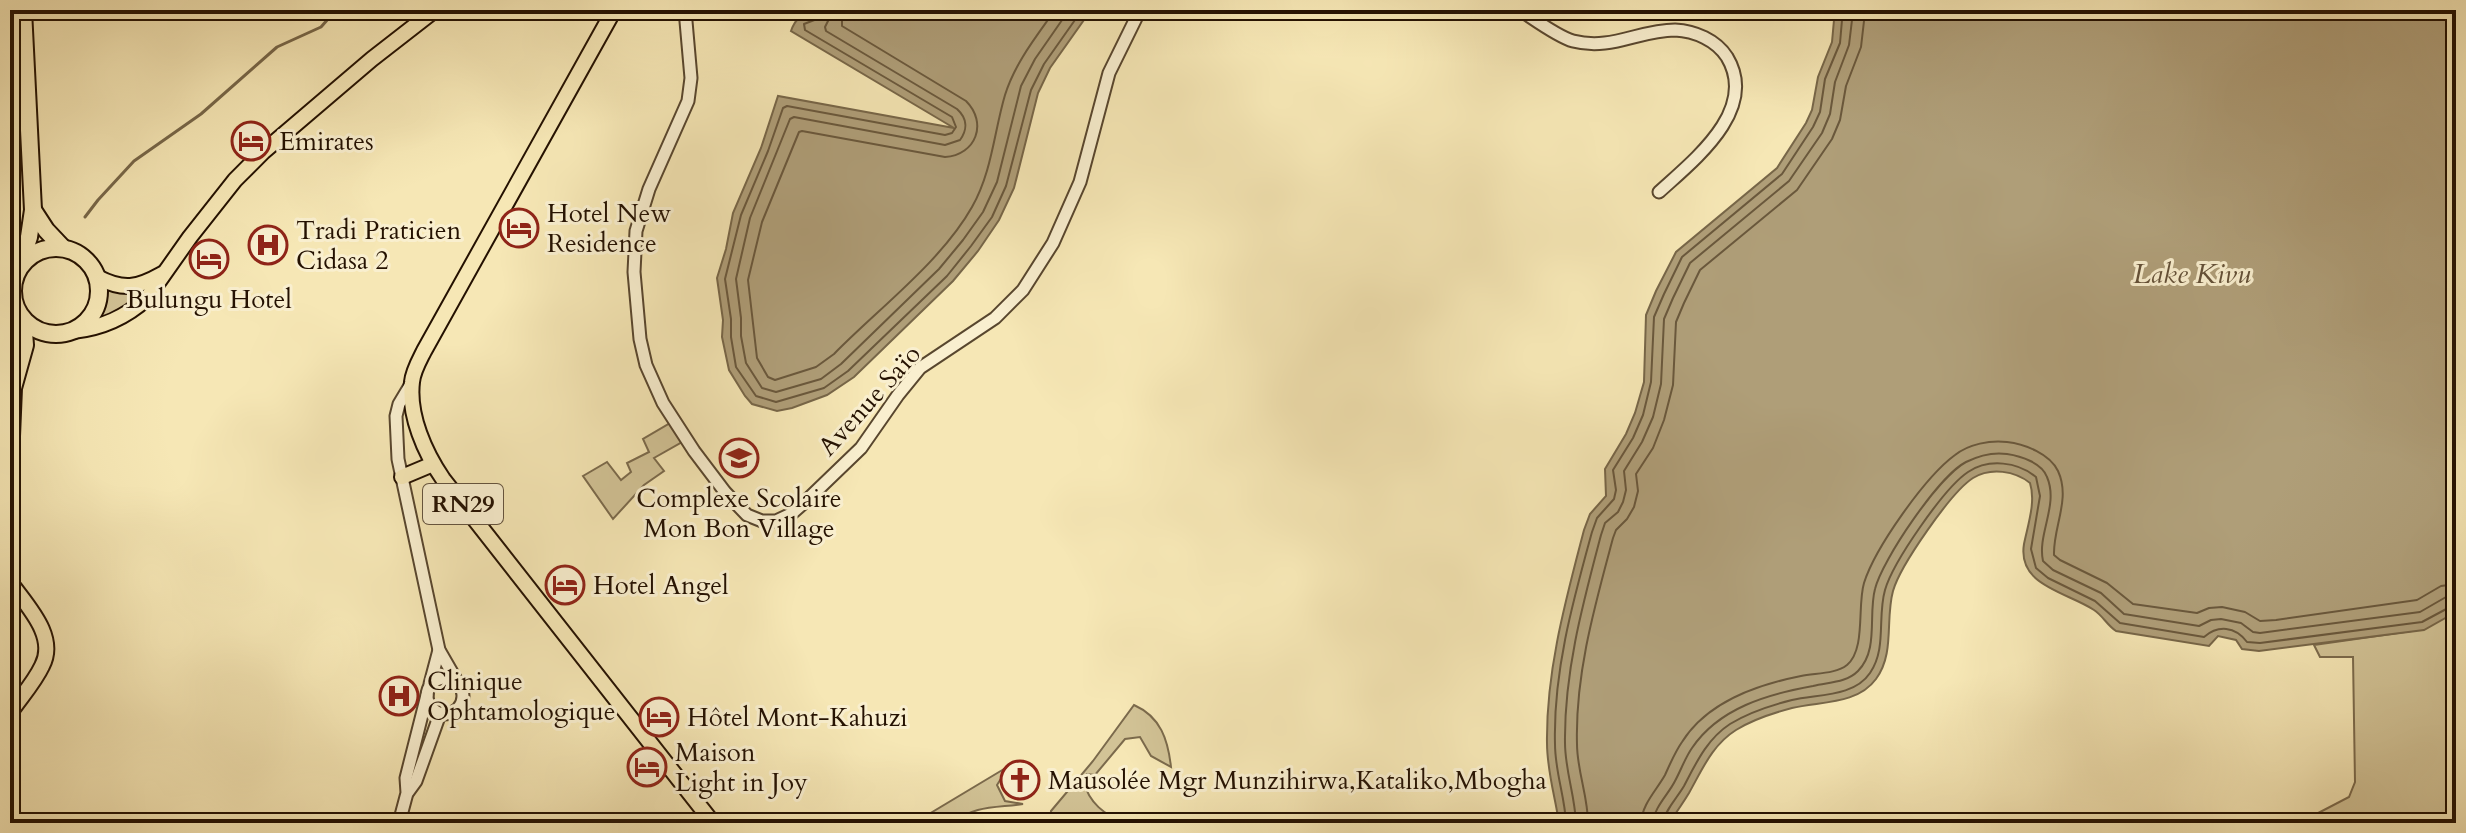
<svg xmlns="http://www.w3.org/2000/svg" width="2466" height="833" viewBox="0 0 2466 833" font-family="Cardo,serif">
	<rect width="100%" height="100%" fill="#f6e7b5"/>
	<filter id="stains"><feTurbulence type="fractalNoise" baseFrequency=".0025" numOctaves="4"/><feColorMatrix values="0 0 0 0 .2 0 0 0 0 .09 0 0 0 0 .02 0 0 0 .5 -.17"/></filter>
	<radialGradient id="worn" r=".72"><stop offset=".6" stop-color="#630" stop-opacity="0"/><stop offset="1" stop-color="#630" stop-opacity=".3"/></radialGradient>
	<g fill="#d2c396" stroke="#7b6a4c" stroke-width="2">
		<path d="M109 288 140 293C126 308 113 314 94 320L103 308Z"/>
		<polygon points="672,422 682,442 654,458 664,471 644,485 613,519 583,476 607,462 621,480 631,472 627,463 649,452 643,439"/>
		<polygon points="2456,612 2456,823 2299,823 2349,797 2355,782 2353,657 2320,657 2314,645 2412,631"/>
		<path d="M1134 705C1161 717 1168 740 1171 767L1151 756 1140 737 1125 739 1095 775 1087 774 1083 780C1089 803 1104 815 1126 823H1050L1051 811 1093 761Z"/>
		<path d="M1009 766 997 785 1005 801 1023 804C997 808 974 805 953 823H914Z"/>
	</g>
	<g fill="#af9e78" stroke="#776648" stroke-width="2">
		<path d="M819 10H1091L1050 68 1038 93 1014 188 999 220 978 251 953 281 854 377 827 395 792 408 777 411 752 404 745 396 729 370 722 337 723 320 717 278 726 249 733 213 761 148 778 96 954 128 791 31C798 11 806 20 819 10Z"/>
		<path d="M1830 10H2456V612L2424 630 2259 651 2242 649 2236 640 2218 636 2209 646 2116 631C2107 625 2103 616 2094 610 2067 592 2017 586 2024 544 2028 524 2036 502 2030 483 2015 471 1991 467 1973 478 1951 492 1900 566 1893 591 1885 620 1895 653 1876 679 1857 705 1820 701 1792 708 1773 713 1752 720 1736 730 1712 745 1702 770 1689 793 1683 803 1676 813 1669 823H1559C1555 796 1547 771 1547 743 1546 670 1566 599 1584 530L1590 514 1606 496 1605 469 1626 434 1635 413 1644 382 1646 315 1656 291 1676 252 1777 168 1806 123 1812 110 1818 77 1832 42 1834 20Z"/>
	</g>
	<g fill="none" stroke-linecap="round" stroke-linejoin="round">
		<g stroke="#6a583c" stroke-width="2">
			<polyline points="820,10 817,19 804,24 805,30 952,117 956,127 952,133 945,135 787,106 783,108 768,151 741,215 725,279 731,319 731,337 736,367 756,396 776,402 824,388 848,371 947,276 971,246 992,217 1006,186 1031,90 1044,64 1082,10"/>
			<path d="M830 10 829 19 825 27 826 31 957 109C967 118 968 129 960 140L945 145 794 117 790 119 750 218 736 279 741 318V336L746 363 762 388 776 392 821 379 841 364 939 269 963 240 983 212 997 182 1021 86 1035 59 1069 10"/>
			<path d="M842 10V26L966 101C988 123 976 155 945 157L802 131 799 132 762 222 748 280 757 358 768 377 775 380 816 367 834 354C878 309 941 262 972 207 992 172 994 132 1005 95 1015 63 1036 37 1055 10"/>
			<path d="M1566 823C1565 797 1555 772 1555 744 1553 672 1573 601 1592 532L1597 518 1614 499 1616 490 1613 470 1633 438 1643 415 1651 382 1654 317 1664 294 1682 257 1782 174 1813 127 1820 112 1825 79 1840 43 1842 20 1839 10"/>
			<path d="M1576 823C1575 796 1565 770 1565 743 1564 672 1583 603 1601 535L1605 523 1618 512 1623 502 1626 490 1624 471 1642 442 1653 417 1661 384 1664 319 1673 298 1690 263 1789 181 1822 133 1830 114 1835 82 1849 45 1852 20 1849 10"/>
			<path d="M1588 823C1588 796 1577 771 1577 744 1575 674 1595 605 1613 538L1616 530 1627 519 1634 507 1638 491 1636 474 1653 448 1664 420 1673 385 1676 322 1684 303 1700 270 1797 190 1832 139 1840 120 1846 86 1861 47 1864 21 1862 10"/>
			<path d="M1641 823C1642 804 1656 791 1665 775 1670 764 1675 752 1682 742 1707 702 1756 685 1801 676 1815 673 1836 674 1847 665 1866 649 1857 606 1864 583 1875 548 1925 477 1955 455 1969 444 1990 440 2007 442 2025 444 2050 454 2058 471 2071 499 2053 527 2054 555L2060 560 2107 583 2133 604 2197 613 2209 608 2222 607 2245 612 2260 621 2276 620 2417 600 2441 586 2456 584"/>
			<path d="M1653 823C1654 807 1668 795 1675 781 1681 770 1685 758 1692 748 1719 708 1768 694 1813 686 1829 682 1846 683 1858 671 1879 650 1868 615 1875 589 1882 560 1939 476 1966 462 1978 456 1993 452 2007 454 2021 456 2042 463 2047 477 2059 505 2037 534 2043 561L2053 570 2101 593 2124 614 2199 626 2211 620 2221 619 2241 623 2253 632 2260 633 2420 612 2446 597 2456 596"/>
			<path d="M1663 823C1665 810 1677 798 1684 786 1696 763 1707 739 1730 724 1748 713 1772 705 1792 700 1818 694 1854 697 1870 673 1887 648 1877 618 1885 590 1893 562 1944 488 1968 472 1989 458 2018 462 2036 477L2040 496 2031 549 2036 568 2048 578 2095 601 2120 623 2204 637C2218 625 2235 626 2247 642L2260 643 2422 622 2450 607 2456 606"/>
		</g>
		<g stroke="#776648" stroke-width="3">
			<polyline points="85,217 98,200 134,161 201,114 277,47 321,27 336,10"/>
			<polyline points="10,335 14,329"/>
		</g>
		<defs>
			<g id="minor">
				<polyline points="685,10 691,78 688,101 649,189 636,231 634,272 640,339 646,365 663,403 694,451 725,492 747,515 762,521 776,521 791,514 806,501 861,448 898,395 920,368 995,318 1023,290 1053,243 1080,182 1109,73 1140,10"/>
				<path d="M1520 10C1534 19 1558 37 1573 41 1611 51 1639 30 1675 30 1695 31 1716 40 1727 57 1759 110 1694 160 1659 192"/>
				<polyline points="10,282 14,281"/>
				<polyline points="10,303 16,308"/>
				<polyline points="411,384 399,404 396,416 398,459 439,650 458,683"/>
				<circle cx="445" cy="696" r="18"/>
				<polyline points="430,684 439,650"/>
				<polyline points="408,792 416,781 440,714"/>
				<polyline points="399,823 407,793 406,778 427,695"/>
			</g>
			<g id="major">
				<path d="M614 10 424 351C419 361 413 371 412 382 408 415 425 453 443 479L713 823"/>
				<path d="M97 277C124 291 137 288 162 274"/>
				<path d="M73 331C102 328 125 318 147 298L190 237 235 180 263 152 372 59 435 10"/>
				<polyline points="402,477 433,464"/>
				<path d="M10 582C26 605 58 636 42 666 34 683 20 698 10 713"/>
			</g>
			<g id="highway">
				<polyline points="33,210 46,230 63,248"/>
				<circle cx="56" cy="291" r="43"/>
				<polyline points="21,262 29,237 33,210 23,10"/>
				<polyline points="10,460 13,388 25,345 23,320"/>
			</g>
		</defs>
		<use href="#minor" stroke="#58462e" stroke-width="15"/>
		<use href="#major" stroke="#241101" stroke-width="18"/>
		<use href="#highway" stroke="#241101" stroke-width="20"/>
		<use href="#minor" stroke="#f9efcf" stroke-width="11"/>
		<use href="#major" stroke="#f6e7b5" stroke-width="14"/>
		<use href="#highway" stroke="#f6e7b5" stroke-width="16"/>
	</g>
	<defs>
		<symbol id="hotel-ring" viewBox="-11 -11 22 22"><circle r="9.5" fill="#f9efcf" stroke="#8f2418" stroke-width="1.5"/><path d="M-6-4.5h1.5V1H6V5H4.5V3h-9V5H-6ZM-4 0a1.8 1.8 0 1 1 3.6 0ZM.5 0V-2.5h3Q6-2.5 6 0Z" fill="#8f2418"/></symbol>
		<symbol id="hospital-ring" viewBox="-11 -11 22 22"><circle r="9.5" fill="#f9efcf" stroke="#8f2418" stroke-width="1.5"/><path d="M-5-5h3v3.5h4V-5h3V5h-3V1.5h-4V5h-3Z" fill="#8f2418"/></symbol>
		<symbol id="school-ring" viewBox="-11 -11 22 22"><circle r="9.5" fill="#f9efcf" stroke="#8f2418" stroke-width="1.5"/><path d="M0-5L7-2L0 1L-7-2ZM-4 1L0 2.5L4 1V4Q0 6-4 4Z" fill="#8f2418"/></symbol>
		<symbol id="church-ring" viewBox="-11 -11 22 22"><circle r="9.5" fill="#f9efcf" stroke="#8f2418" stroke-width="1.5"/><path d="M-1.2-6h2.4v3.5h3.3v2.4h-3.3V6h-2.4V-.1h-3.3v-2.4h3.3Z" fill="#8f2418"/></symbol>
	</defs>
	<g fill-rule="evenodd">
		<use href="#hotel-ring" x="229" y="119" width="44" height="44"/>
		<use href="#hotel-ring" x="497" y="206" width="44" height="44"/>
		<use href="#hospital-ring" x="246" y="223" width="44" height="44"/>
		<use href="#hotel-ring" x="187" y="237" width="44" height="44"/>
		<use href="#school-ring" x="717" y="436" width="44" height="44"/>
		<use href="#hotel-ring" x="543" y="563" width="44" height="44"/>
		<use href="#hospital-ring" x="377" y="674" width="44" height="44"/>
		<use href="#hotel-ring" x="637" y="695" width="44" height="44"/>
		<use href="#hotel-ring" x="625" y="745" width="44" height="44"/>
		<use href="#church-ring" x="998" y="758" width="44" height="44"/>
	</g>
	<g text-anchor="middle" stroke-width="6" stroke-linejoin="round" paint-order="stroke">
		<rect fill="#f9efcf" stroke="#64543f" stroke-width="2" x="423" y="484" width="80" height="40" rx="6"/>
		<g font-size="24" font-weight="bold" fill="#241101">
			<text x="463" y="512">RN29</text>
		</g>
		<g font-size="26" fill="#241101" stroke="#f9efcf" text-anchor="start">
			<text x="279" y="150">Emirates</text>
			<text x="547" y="222">Hotel New<tspan x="547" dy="30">Residence</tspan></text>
			<text x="296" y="239">Tradi Praticien<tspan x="296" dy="30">Cidasa 2</tspan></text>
			<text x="209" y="308" text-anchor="middle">Bulungu Hotel</text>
			<text x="739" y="507" text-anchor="middle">Complexe Scolaire<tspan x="739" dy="30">Mon Bon Village</tspan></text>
			<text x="593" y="594">Hotel Angel</text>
			<text x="427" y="690">Clinique<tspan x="427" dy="30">Ophtamologique</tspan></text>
			<text x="687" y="726">Hôtel Mont-Kahuzi</text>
			<text x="675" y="761">Maison<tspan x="675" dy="30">Light in Joy</tspan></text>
			<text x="1048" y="789">Mausolée Mgr Munzihirwa,Kataliko,Mbogha</text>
		</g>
		<g font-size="26" fill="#241101" stroke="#f9efcf">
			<text transform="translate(869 400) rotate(-48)" y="9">Avenue Saïo</text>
		</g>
		<g font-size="28" font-style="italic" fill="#635037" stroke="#f9efcf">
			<text x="2192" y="283">Lake Kivu</text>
		</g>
	</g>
	<rect width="2466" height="833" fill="none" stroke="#f6e7b5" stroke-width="40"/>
	<rect x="12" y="12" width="2442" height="809" fill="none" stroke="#241101" stroke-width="4"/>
	<rect x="20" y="20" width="2426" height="793" fill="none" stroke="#241101" stroke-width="2"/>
	<rect width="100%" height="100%" filter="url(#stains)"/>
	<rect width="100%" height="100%" fill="url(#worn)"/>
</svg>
